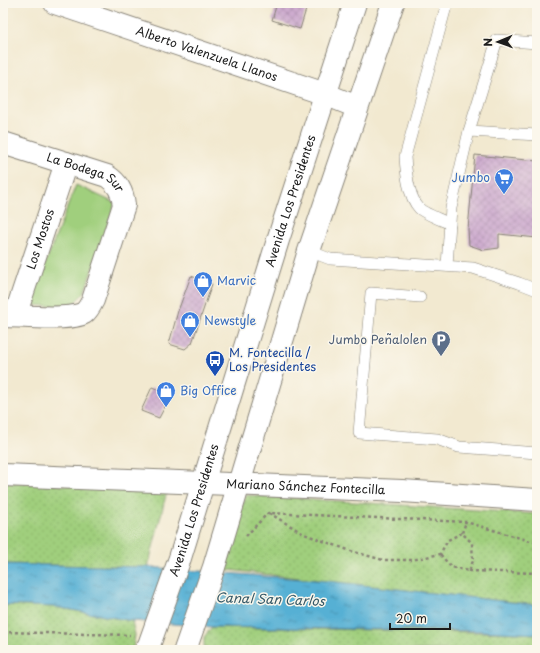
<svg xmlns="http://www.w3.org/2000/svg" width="540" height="653" viewBox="0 0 540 653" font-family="'Playpen Sans',sans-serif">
	<defs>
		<pattern id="park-dots" width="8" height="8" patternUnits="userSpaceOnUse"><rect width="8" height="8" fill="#a0cf7d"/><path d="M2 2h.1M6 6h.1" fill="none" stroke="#89b16b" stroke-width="1.8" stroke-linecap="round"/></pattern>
		<pattern id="water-ripples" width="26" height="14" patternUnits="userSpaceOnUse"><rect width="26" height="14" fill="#56b0d4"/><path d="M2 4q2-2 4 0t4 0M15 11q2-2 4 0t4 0" fill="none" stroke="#468eab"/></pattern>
		<pattern id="building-cross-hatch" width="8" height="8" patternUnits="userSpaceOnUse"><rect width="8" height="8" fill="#ceaccf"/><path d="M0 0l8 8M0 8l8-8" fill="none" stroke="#b093b1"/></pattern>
	</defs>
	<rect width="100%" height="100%" fill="#fbf7ec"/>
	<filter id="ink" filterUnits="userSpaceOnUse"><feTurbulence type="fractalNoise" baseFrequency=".025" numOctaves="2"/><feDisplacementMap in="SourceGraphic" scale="8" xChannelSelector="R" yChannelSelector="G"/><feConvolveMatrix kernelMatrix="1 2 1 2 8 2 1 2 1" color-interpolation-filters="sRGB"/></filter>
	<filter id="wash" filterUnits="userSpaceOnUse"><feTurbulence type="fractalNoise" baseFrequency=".012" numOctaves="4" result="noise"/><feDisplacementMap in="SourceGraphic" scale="16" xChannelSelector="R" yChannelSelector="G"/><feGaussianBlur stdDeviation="0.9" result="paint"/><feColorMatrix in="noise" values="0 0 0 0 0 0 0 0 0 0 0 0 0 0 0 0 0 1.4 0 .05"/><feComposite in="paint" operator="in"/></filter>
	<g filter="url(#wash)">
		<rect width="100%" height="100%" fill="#f2e9d0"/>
		<polygon fill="#a0cf7d" stroke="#5e764c" points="76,185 115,203 84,293 70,307 29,305"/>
		<g fill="url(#park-dots)" stroke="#5e764c">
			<polygon points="3,482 167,491 148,567 3,564"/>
			<polygon points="246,495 537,514 537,605 220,569"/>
			<polygon points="3,605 55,607 132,621 135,635 133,648 129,650 3,650"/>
			<polygon points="212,627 524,633 537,634 537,650 204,650 204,637"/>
		</g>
		<polygon fill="url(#water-ripples)" stroke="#396678" points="3,564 148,567 328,581 537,605 537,634 481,631 212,627 132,621 55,607 3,605"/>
		<g id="blocks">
			<g fill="url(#building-cross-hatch)">
				<polygon points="277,3 308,3 300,29 272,20"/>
				<polygon points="475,155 537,161 537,238 499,234 499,248 484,250 469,245 468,229"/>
				<polygon points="191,276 212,284 192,343 185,349 169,344 178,311"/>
				<polygon points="152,387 171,395 159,418 141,411"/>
			</g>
		</g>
	</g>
	<g filter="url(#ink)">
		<use href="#blocks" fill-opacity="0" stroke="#878276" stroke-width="1"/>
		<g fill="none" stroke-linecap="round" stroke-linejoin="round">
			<defs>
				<g id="service">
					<path d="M447 3 405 157C406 172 408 196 419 208 423 213 444 221 450 224"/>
					<polyline points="469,131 537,135"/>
					<polyline points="309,251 330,259 473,268 519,283 537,290"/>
					<polyline points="447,266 451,208 469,131 497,40 537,43"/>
					<polyline points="420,297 371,293 359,433 437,439 459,447 537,453"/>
				</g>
				<g id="minor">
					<path id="s1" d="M55 3 325 94 357 107"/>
					<path id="s2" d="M3 143 107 176C118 183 123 193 124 205L93 300C91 304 88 310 84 313 70 321 21 316 3 316"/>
					<path id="s3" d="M15 316 66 163"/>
				</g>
				<g id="tertiary">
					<path id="s4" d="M3 475 402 491 537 500"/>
					<path id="s5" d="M146 650 149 645 180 558 278 240 355 3"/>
					<polyline points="185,650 214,567 309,251 393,3"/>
				</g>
			</defs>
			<use href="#service" stroke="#878276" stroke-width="12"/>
			<use href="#minor" stroke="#878276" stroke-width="24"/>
			<use href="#tertiary" stroke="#878276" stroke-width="24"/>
			<g stroke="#878276" stroke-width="2.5" stroke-dasharray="3 3" stroke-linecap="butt">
				<polyline points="269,513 304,534 351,551 383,560 412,560 440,554 448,540 462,533 472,543 473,561 469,571 451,567 440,554"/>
				<polyline points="462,533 466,522"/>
				<polyline points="246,536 268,513 466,522 537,543"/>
				<polyline points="469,571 537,573"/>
				<polyline points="3,632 130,635"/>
				<polyline points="208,648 399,648 419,650"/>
			</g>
			<use href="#service" stroke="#fff" stroke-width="11"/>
			<use href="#minor" stroke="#fff" stroke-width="22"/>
			<use href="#tertiary" stroke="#fff" stroke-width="22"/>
		</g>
	</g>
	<defs>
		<symbol id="supermarket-pin" viewBox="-11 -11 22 30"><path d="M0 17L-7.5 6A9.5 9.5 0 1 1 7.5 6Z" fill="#3f7fe0" stroke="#fbf7ec"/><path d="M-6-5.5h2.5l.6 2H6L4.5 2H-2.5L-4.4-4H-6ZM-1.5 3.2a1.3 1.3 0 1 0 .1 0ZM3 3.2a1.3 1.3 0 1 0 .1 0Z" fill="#fff"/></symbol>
		<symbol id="shop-pin" viewBox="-11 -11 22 30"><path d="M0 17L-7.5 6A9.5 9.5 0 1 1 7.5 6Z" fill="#3f7fe0" stroke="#fbf7ec"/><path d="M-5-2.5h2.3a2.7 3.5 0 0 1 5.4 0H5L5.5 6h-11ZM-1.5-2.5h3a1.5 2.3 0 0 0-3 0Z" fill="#fff"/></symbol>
		<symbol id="parking-pin" viewBox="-11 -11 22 30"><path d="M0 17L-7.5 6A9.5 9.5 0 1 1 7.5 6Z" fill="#5c6f8a" stroke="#fbf7ec"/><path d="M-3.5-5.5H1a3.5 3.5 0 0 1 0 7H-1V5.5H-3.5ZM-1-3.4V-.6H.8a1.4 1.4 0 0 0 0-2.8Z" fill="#fff"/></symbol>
		<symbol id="bus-pin" viewBox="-11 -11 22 30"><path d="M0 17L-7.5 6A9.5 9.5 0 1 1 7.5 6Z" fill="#1a4fb4" stroke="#fbf7ec"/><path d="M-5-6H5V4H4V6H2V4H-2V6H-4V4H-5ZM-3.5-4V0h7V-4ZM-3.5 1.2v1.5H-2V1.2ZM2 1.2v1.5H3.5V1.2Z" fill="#fff"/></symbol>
	</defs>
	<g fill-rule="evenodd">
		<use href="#supermarket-pin" x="493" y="167" width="22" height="30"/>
		<use href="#shop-pin" x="192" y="270" width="22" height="30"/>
		<use href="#shop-pin" x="179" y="310" width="22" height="30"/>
		<use href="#parking-pin" x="430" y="329" width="22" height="30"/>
		<use href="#bus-pin" x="204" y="349" width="22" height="30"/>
		<use href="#shop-pin" x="155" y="380" width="22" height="30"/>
	</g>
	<g text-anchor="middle" stroke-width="3" stroke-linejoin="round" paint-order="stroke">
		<g font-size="12" fill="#1c1c1c" stroke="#fbf7ec">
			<text dy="4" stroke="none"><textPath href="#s1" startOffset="160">Alberto Valenzuela Llanos</textPath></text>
			<text dy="4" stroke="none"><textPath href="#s2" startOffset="88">La Bodega Sur</textPath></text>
			<text dy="4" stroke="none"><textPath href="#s5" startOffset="472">Avenida Los Presidentes</textPath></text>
			<text dy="4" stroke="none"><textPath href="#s3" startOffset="81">Los Mostos</textPath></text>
			<text dy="4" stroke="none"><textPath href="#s4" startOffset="303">Mariano Sánchez Fontecilla</textPath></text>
			<text dy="4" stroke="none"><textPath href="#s5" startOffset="148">Avenida Los Presidentes</textPath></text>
		</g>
		<g font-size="12" fill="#366cbe" stroke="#fbf7ec" text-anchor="start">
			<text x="490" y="182" text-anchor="end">Jumbo</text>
			<text x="217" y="285">Marvic</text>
			<text x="204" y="325">Newstyle</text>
			<text x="180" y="395">Big Office</text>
		</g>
		<g font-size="12" fill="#4e5e75" stroke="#fbf7ec" text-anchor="end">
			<text x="427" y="344">Jumbo Peñalolen</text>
		</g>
		<g font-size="12" fill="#164399" stroke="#fbf7ec" text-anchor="start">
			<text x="229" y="357">M. Fontecilla /<tspan x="229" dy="14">Los Presidentes</tspan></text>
		</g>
		<g font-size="13" font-style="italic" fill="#335766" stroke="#fbf7ec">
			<text transform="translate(270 599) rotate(2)" y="5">Canal San Carlos</text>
		</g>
	</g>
	<rect width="540" height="653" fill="none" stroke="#fbf7ec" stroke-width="16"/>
	<g transform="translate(498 42) rotate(268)" stroke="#fbf7ec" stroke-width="3" paint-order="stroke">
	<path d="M0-3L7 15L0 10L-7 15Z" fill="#1c1c1c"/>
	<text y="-6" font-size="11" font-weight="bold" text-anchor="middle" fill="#1c1c1c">N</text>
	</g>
	<path d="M390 623v6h60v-6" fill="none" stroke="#1c1c1c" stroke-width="2"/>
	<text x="396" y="623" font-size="12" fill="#1c1c1c" stroke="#fbf7ec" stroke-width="3" paint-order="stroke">20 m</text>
</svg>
